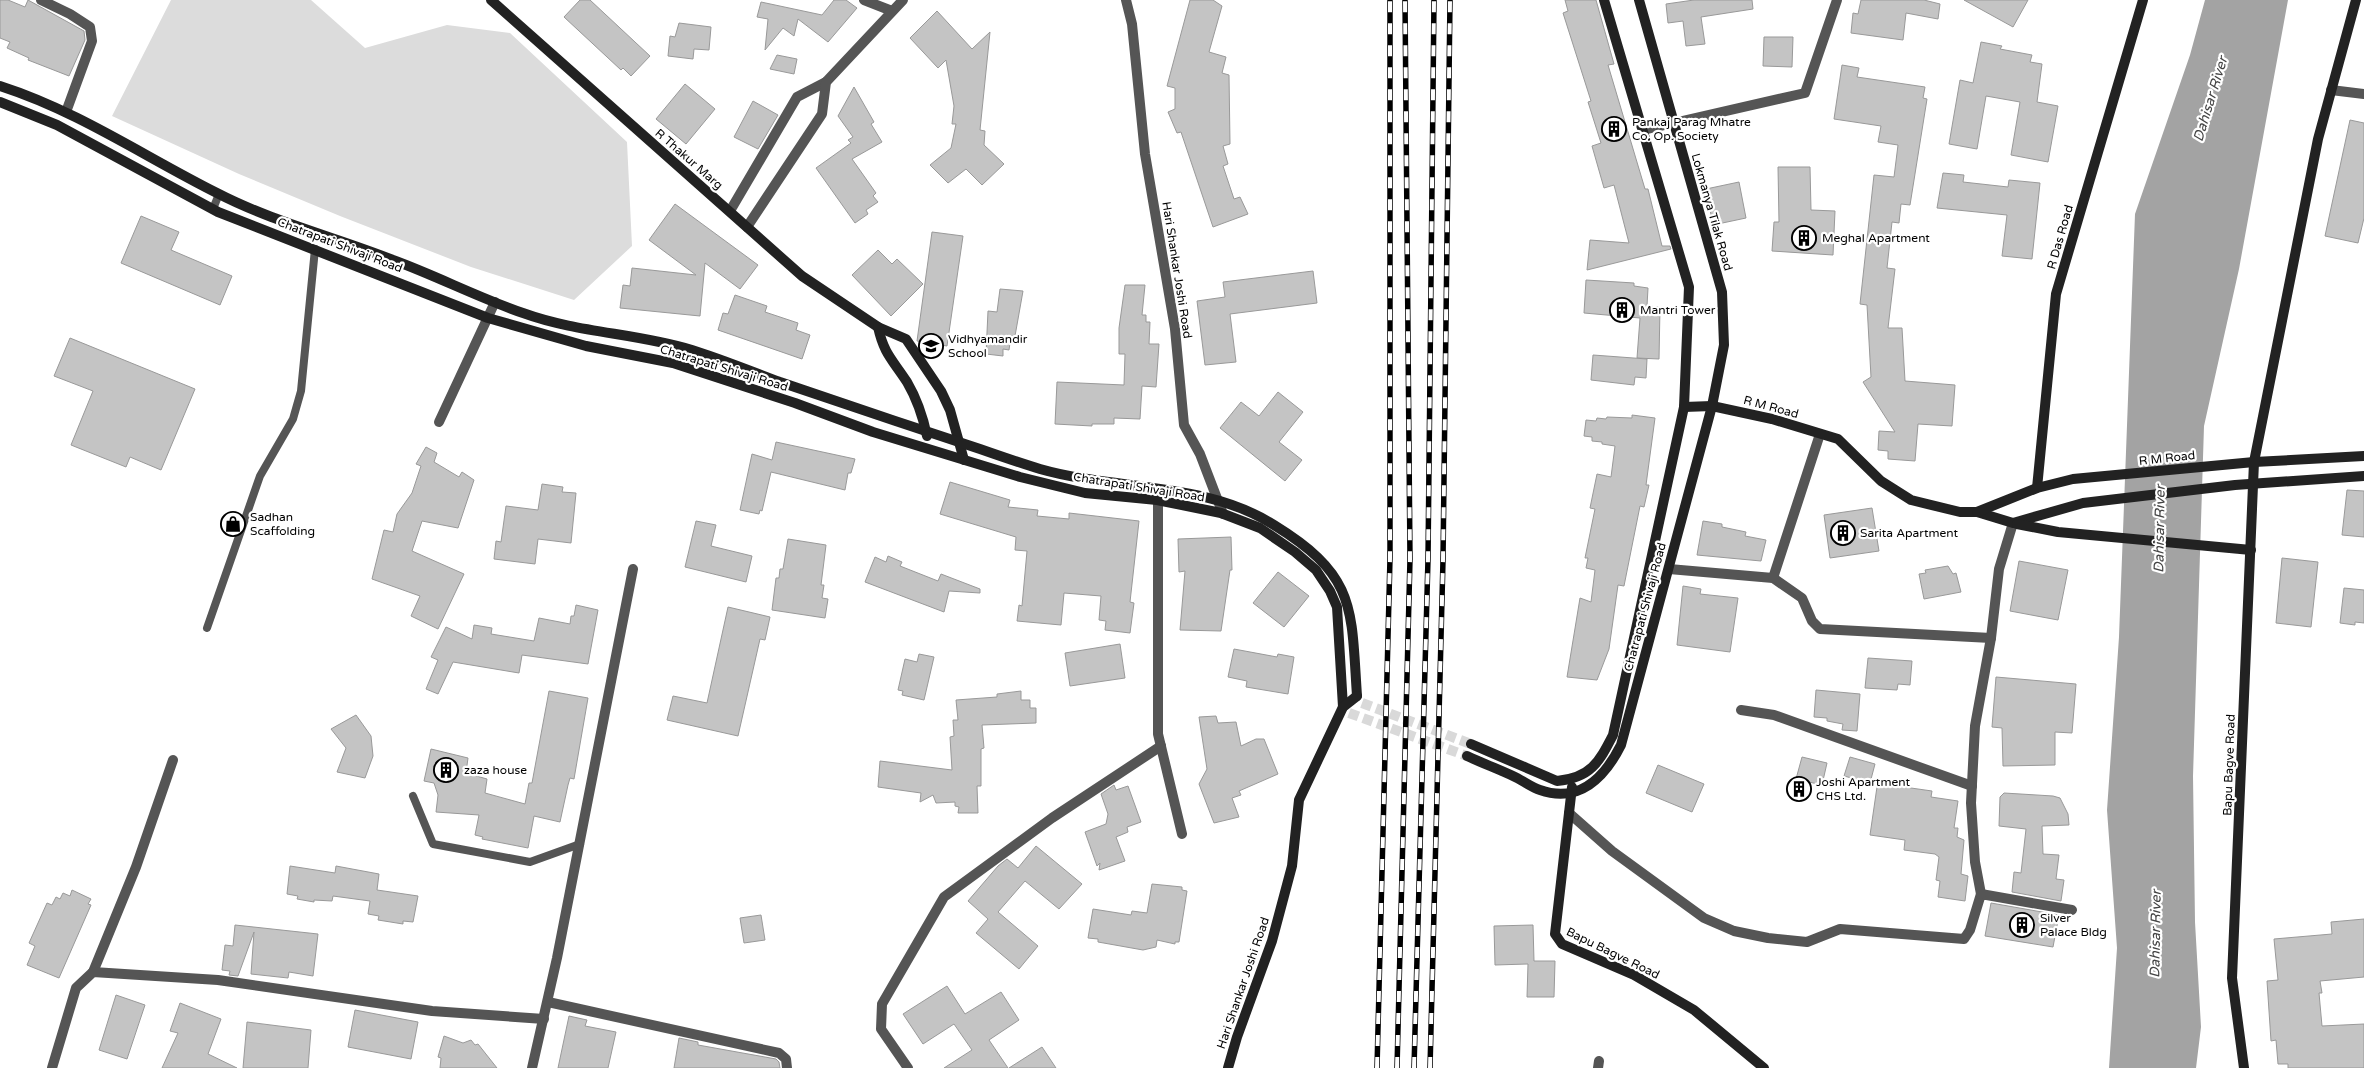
<svg xmlns="http://www.w3.org/2000/svg" width="2364" height="1068" viewBox="0 0 2364 1068" font-family="'Varela Round',sans-serif">
	<rect width="100%" height="100%" fill="#fff"/>
	<polygon fill="#dcdcdc" points="171,0 311,0 365,48 447,25 510,33 627,142 632,246 574,300 471,267 340,216 239,174 112,116"/>
	<polygon fill="#a3a3a3" points="2205,0 2288,0 2239,269 2204,426 2193,776 2195,922 2201,1027 2196,1068 2109,1068 2117,948 2107,810 2119,637 2135,214 2190,55"/>
	<g fill="#c4c4c4" stroke="#999">
		<polygon points="0,0 8,0 25,7 28,0 84,31 85,40 69,76 28,60 29,58 7,48 10,42 0,38"/>
		<polygon points="580,0 590,0 650,56 631,76 623,68 621,70 564,17"/>
		<polygon points="834,0 846,0 857,8 828,42 798,19 794,36 783,28 765,50 768,19 757,17 761,2 822,15"/>
		<polygon points="1190,0 1213,0 1222,6 1209,52 1226,57 1222,73 1229,75 1230,144 1223,146 1228,164 1223,166 1234,199 1240,197 1248,214 1213,227 1181,132 1177,133 1168,112 1175,109 1175,88 1167,86"/>
		<polygon points="1565,0 1596,0 1614,64 1608,65 1645,189 1648,189 1662,246 1670,246 1671,249 1587,270 1590,240 1629,243 1614,185 1604,188 1592,146 1601,143 1588,102 1591,101 1563,13 1568,11"/>
		<polygon points="1694,0 1752,0 1753,9 1701,17 1705,44 1686,46 1683,21 1668,23 1666,4"/>
		<polygon points="1861,0 1924,0 1940,4 1938,19 1906,13 1903,40 1851,33 1853,13 1858,14"/>
		<polygon points="1964,0 2028,0 2013,27"/>
		<polygon points="937,11 972,49 990,32 980,130 985,131 984,145 1004,164 982,185 966,169 948,183 930,165 951,148 956,124 952,124 954,106 946,60 938,68 910,38"/>
		<polygon points="679,23 711,27 709,50 694,49 693,59 668,56 670,36 675,37"/>
		<polygon points="1764,37 1793,37 1792,67 1763,66"/>
		<polygon points="1981,42 2002,46 2000,49 2032,55 2030,62 2042,64 2037,102 2058,106 2048,162 2011,155 2020,102 1986,96 1977,149 1949,144 1960,80 1973,83"/>
		<polygon points="777,55 797,59 794,74 770,69"/>
		<polygon points="1842,65 1859,68 1857,77 1925,87 1923,98 1927,99 1910,205 1901,204 1899,223 1892,222 1887,268 1895,269 1888,328 1902,328 1905,381 1955,385 1952,426 1918,424 1915,461 1888,459 1888,451 1878,450 1879,431 1895,432 1863,382 1871,377 1867,305 1860,304 1874,175 1894,177 1898,145 1878,142 1881,126 1834,119"/>
		<polygon points="685,84 715,109 686,144 656,119"/>
		<polygon points="854,87 874,122 871,124 882,142 852,159 876,193 873,196 878,202 866,210 868,214 855,223 816,168 851,143 848,140 853,137 838,116"/>
		<polygon points="753,101 778,115 758,149 734,137"/>
		<polygon points="2350,120 2364,123 2364,218 2358,243 2325,236"/>
		<polygon points="1778,167 1810,167 1811,210 1835,211 1833,255 1772,251 1774,222 1779,222"/>
		<polygon points="1943,173 1964,175 1963,182 2008,187 2009,180 2040,183 2032,259 2002,256 2007,215 1937,208"/>
		<polygon points="1739,182 1746,218 1713,225 1706,189"/>
		<polygon points="675,204 758,265 740,289 705,263 700,316 620,308 623,285 630,286 632,268 696,275 649,240"/>
		<polygon points="141,216 179,232 171,250 232,276 220,305 121,263"/>
		<polygon points="932,232 963,236 947,346 917,341"/>
		<polygon points="878,250 892,264 897,259 923,284 891,316 852,275"/>
		<polygon points="1313,271 1317,303 1230,314 1236,362 1205,365 1197,301 1225,297 1223,282"/>
		<polygon points="1586,280 1634,283 1634,286 1648,288 1647,306 1660,307 1659,359 1637,358 1640,318 1584,313"/>
		<polygon points="1125,285 1145,285 1142,315 1146,315 1146,322 1150,322 1149,344 1159,344 1156,387 1142,386 1140,419 1114,418 1114,424 1092,424 1092,426 1055,424 1057,382 1124,385 1125,354 1119,354 1119,328"/>
		<polygon points="1000,289 1023,291 1015,336 1011,336 1009,350 1003,349 1003,356 986,354 988,311 997,312"/>
		<polygon points="735,295 767,306 765,312 798,323 796,330 810,335 802,359 718,330 723,313 728,314"/>
		<polygon points="70,338 195,389 161,470 130,457 126,467 71,445 93,391 54,376"/>
		<polygon points="1593,355 1647,359 1646,378 1635,377 1634,385 1591,380"/>
		<polygon points="1278,392 1303,412 1279,442 1302,460 1285,481 1220,428 1241,402 1259,416"/>
		<polygon points="1632,415 1655,418 1646,485 1649,485 1644,507 1640,506 1624,586 1618,585 1609,649 1597,680 1567,677 1580,598 1591,602 1595,570 1586,568 1588,558 1585,558 1595,509 1590,508 1597,474 1611,477 1615,446 1602,444 1602,442 1592,441 1592,437 1584,436 1586,420 1596,421 1597,418 1606,419 1607,417 1632,418"/>
		<polygon points="776,442 855,459 851,473 848,473 845,490 771,472 762,511 760,510 759,514 740,510 752,454 772,460"/>
		<polygon points="426,447 437,453 434,462 459,477 462,472 474,480 458,528 422,521 412,551 464,574 438,629 411,616 420,596 372,579 384,530 393,532 397,514 412,493 421,466 416,464"/>
		<polygon points="950,482 1010,500 1008,507 1038,510 1037,516 1069,519 1069,513 1139,521 1130,602 1134,603 1130,633 1105,630 1106,621 1099,620 1101,596 1064,593 1061,625 1017,621 1019,605 1022,606 1027,551 1015,550 1016,537 940,514"/>
		<polygon points="542,484 563,487 562,492 576,493 571,543 538,539 535,564 494,559 496,541 501,542 506,506 538,510"/>
		<polygon points="2347,490 2364,491 2364,537 2342,535"/>
		<polygon points="1872,508 1879,551 1830,558 1824,515"/>
		<polygon points="696,521 716,525 711,546 752,556 746,582 685,567"/>
		<polygon points="1703,521 1722,524 1722,527 1746,532 1745,536 1766,540 1761,561 1697,555"/>
		<polygon points="1231,537 1232,570 1230,570 1221,631 1180,630 1185,571 1179,572 1178,539"/>
		<polygon points="788,539 826,545 821,585 824,585 822,598 828,599 825,618 772,610 776,578 779,578 780,569 783,569"/>
		<polygon points="888,556 902,562 900,566 938,581 941,574 980,589 980,593 949,591 944,612 865,582 875,557 886,562"/>
		<polygon points="2282,558 2318,562 2311,627 2276,623"/>
		<polygon points="2019,561 2068,570 2058,620 2010,611"/>
		<polygon points="1948,566 1953,574 1956,573 1961,592 1924,599 1919,574 1926,573 1925,570"/>
		<polygon points="1278,572 1309,596 1284,627 1253,603"/>
		<polygon points="1683,586 1701,589 1700,594 1738,598 1730,652 1677,645"/>
		<polygon points="2344,588 2364,590 2364,623 2355,622 2355,625 2340,623"/>
		<polygon points="576,605 598,610 588,664 522,655 519,673 453,662 438,694 426,689 438,660 431,657 446,627 472,639 474,625 492,628 491,634 534,641 539,618 570,624 571,616 574,616"/>
		<polygon points="728,607 770,617 765,640 760,639 738,736 667,720 673,696 707,703"/>
		<polygon points="1120,644 1125,678 1070,686 1065,653"/>
		<polygon points="1234,649 1277,657 1278,654 1294,657 1288,694 1246,687 1247,681 1228,677"/>
		<polygon points="919,654 934,657 924,700 902,695 903,691 898,690 905,659 917,662"/>
		<polygon points="1868,658 1912,661 1910,685 1898,684 1897,690 1865,688"/>
		<polygon points="1996,677 2076,684 2072,733 2055,732 2055,765 2003,766 2002,728 1992,727"/>
		<polygon points="1816,690 1860,694 1857,731 1842,730 1843,724 1827,721 1827,718 1814,717"/>
		<polygon points="549,691 588,698 574,779 570,778 568,785 560,822 534,816 528,848 482,839 483,837 475,835 479,815 436,812 438,795 434,783 424,781 431,749 468,758 466,773 487,779 485,793 525,804 529,783 532,783"/>
		<polygon points="1021,691 1021,700 1030,700 1030,708 1036,708 1036,723 982,725 984,748 981,749 981,786 977,786 978,813 958,813 959,807 955,806 955,802 936,803 933,795 920,802 921,793 878,787 880,761 952,770 950,737 954,736 953,720 958,720 956,700 997,697 997,694"/>
		<polygon points="356,715 371,736 373,756 365,778 337,772 346,748 331,729"/>
		<polygon points="1216,716 1218,723 1236,722 1241,746 1256,739 1264,739 1278,774 1239,791 1241,795 1232,798 1239,817 1214,823 1199,784 1207,769 1199,717"/>
		<polygon points="1802,757 1827,763 1822,785 1796,779"/>
		<polygon points="1850,757 1875,764 1870,783 1844,776"/>
		<polygon points="1658,765 1704,784 1692,812 1646,793"/>
		<polygon points="1878,780 1898,782 1897,786 1932,791 1931,797 1958,801 1954,828 1958,828 1957,837 1964,840 1961,874 1968,876 1965,901 1938,897 1940,881 1936,880 1939,857 1935,854 1904,850 1905,840 1870,835"/>
		<polygon points="1114,785 1116,790 1128,786 1141,822 1127,827 1128,832 1116,837 1125,861 1099,870 1100,863 1097,866 1085,832 1106,824 1108,814 1101,794"/>
		<polygon points="2004,793 2053,796 2060,798 2068,814 2069,825 2042,826 2043,854 2059,855 2056,879 2064,880 2061,901 2012,892 2014,872 2021,873 2026,829 1999,826 2000,797"/>
		<polygon points="1036,846 1082,884 1059,909 1025,881 998,912 1038,946 1019,969 976,933 988,919 968,901 998,866 1007,859 1018,868"/>
		<polygon points="290,866 335,873 336,866 379,874 377,890 418,896 413,922 403,921 403,924 378,920 379,916 368,914 370,901 333,896 332,901 314,900 314,902 297,899 298,896 287,894"/>
		<polygon points="1152,884 1182,887 1182,890 1187,891 1179,942 1175,942 1175,944 1157,940 1156,947 1143,950 1098,942 1098,939 1088,938 1093,909 1131,915 1132,911 1147,913"/>
		<polygon points="72,890 91,899 88,904 91,905 59,978 27,965 35,946 29,943 47,903 52,905 56,897 60,899 63,893 70,896"/>
		<polygon points="1991,903 2059,915 2053,947 1985,936"/>
		<polygon points="761,915 765,940 744,943 740,918"/>
		<polygon points="2364,919 2364,977 2320,981 2322,993 2319,993 2322,1026 2364,1024 2364,1068 2288,1068 2288,1064 2278,1064 2276,1040 2271,1041 2267,981 2278,980 2274,939 2332,934 2331,922"/>
		<polygon points="235,925 318,934 313,976 289,972 288,978 251,974 254,932 238,976 229,975 230,971 222,970 225,945 233,946"/>
		<polygon points="1533,925 1534,961 1555,961 1554,997 1527,997 1528,964 1495,965 1494,926"/>
		<polygon points="947,986 965,1014 1001,992 1019,1020 989,1040 1008,1068 944,1068 972,1050 954,1024 923,1044 903,1014"/>
		<polygon points="116,995 145,1005 127,1059 99,1050"/>
		<polygon points="180,1003 221,1019 208,1054 237,1068 162,1068 178,1033 170,1031"/>
		<polygon points="355,1010 418,1022 411,1059 348,1047"/>
		<polygon points="569,1016 587,1020 585,1026 616,1032 608,1068 558,1068"/>
		<polygon points="247,1022 311,1030 308,1068 243,1068"/>
		<polygon points="444,1036 463,1043 471,1040 475,1045 478,1044 497,1068 440,1068 441,1058 438,1057"/>
		<polygon points="679,1038 698,1042 698,1045 776,1059 779,1062 780,1068 674,1068"/>
		<polygon points="1042,1047 1056,1068 1009,1068"/>
	</g>
	<g fill="none" stroke-linecap="round" stroke-linejoin="round">
		<g stroke="#d9d9d9" stroke-width="10" stroke-dasharray="10 5" stroke-linecap="butt">
			<polyline points="1362,703 1471,744"/>
			<polyline points="1349,713 1467,756"/>
		</g>
		<g stroke="#555" stroke-width="8">
			<polyline points="213,209 219,194"/>
			<polyline points="207,628 260,476 293,419 301,391 315,249"/>
			<polyline points="413,796 433,844 530,862 580,844"/>
		</g>
		<g stroke="#555" stroke-width="10">
			<polyline points="41,0 70,14 90,27 92,41 66,112"/>
			<polyline points="864,0 892,11"/>
			<polyline points="1126,0 1132,24 1145,154 1175,329 1184,425 1200,454 1223,514"/>
			<polyline points="2331,90 2364,94"/>
			<polyline points="1643,130 1805,93 1837,0"/>
			<polyline points="730,211 797,97 826,82"/>
			<polyline points="747,227 822,114 826,82 903,0"/>
			<polyline points="439,422 495,302"/>
			<polyline points="1158,490 1158,734 1182,834"/>
			<polyline points="1669,569 1773,578 1802,598 1812,621 1820,629 1991,638"/>
			<polyline points="1773,578 1820,434"/>
			<polyline points="1741,710 1774,715 1972,786"/>
			<polyline points="1569,813 1612,851 1704,918 1734,931 1768,938 1807,942 1840,929 1964,939 1970,930 1981,894 2072,910"/>
			<polyline points="1981,894 1975,862 1971,803 1975,726 1991,638 1999,569 2013,523"/>
			<polyline points="93,972 136,867 173,760"/>
			<polyline points="548,1002 779,1053 786,1059 787,1068"/>
			<polyline points="52,1068 76,988 93,972 218,980 432,1011 544,1019"/>
			<polyline points="532,1068 557,958 633,569"/>
			<polyline points="908,1068 881,1029 882,1004 944,897 1052,818 1161,746"/>
			<polyline points="1598,1068 1599,1061"/>
		</g>
		<g stroke="#222" stroke-width="10">
			<polyline points="491,0 802,276 878,327 906,339 941,391 950,410 964,460"/>
			<path d="M0 86C78 111 145 157 217 193 273 222 335 237 393 260 437 276 479 298 523 313 578 333 637 333 692 350 721 359 750 371 780 382 847 405 913 427 980 449 1000 456 1020 463 1040 469 1117 491 1205 481 1274 525 1357 576 1351 608 1357 696"/>
			<polyline points="0,102 57,125 218,212 488,318 586,346 673,363 795,403 873,432 1020,477 1085,493 1157,500 1221,513 1260,528 1295,552 1316,570 1330,591 1337,607 1343,707"/>
			<path d="M878 327C884 354 892 359 907 382 917 399 923 417 927 436"/>
			<polyline points="1684,407 1712,406 1772,419 1838,439 1881,481 1911,500 1960,512 1977,512 2013,523 2083,503 2235,485 2364,476"/>
			<polyline points="2037,488 2056,294 2143,0"/>
			<polyline points="1977,512 2037,488 2073,479 2254,462 2364,456"/>
			<polyline points="2017,524 2058,532 2251,550"/>
			<path d="M1471 744 1557 781C1591 778 1599 762 1613 735L1684 407 1689 287 1604 0"/>
			<path d="M1467 756C1482 763 1498 769 1513 776 1522 780 1531 787 1540 790 1579 804 1605 777 1621 745L1712 406 1724 345 1722 292 1639 0"/>
			<polyline points="1572,787 1555,934 1562,944 1634,975 1694,1010 1764,1068"/>
			<polyline points="1228,1068 1237,1037 1272,941 1292,866 1299,800 1343,707 1357,696"/>
			<polyline points="2244,1068 2232,978 2254,462 2318,139 2356,0"/>
		</g>
		<defs>
			<g id="rail">
				<polyline points="1377,1068 1390,558 1390,0"/>
				<polyline points="1397,1068 1410,559 1405,0"/>
				<polyline points="1414,1068 1428,559 1434,0"/>
				<polyline points="1430,1068 1443,560 1450,0"/>
			</g>
		</defs>
		<use href="#rail" stroke="#000" stroke-width="5.5"/>
		<use href="#rail" stroke="#fff" stroke-width="4" stroke-dasharray="11" stroke-linecap="butt"/>
	</g>
	<defs>
		<symbol id="building-ring" viewBox="-11 -11 22 22"><circle r="9.5" fill="#fff" stroke="#000" stroke-width="1.5"/><path d="M-4-6H4V6H1V3H-1V6H-4ZM-2.5-4.3h1.7v1.8h-1.7ZM.8-4.3h1.7v1.8H.8ZM-2.5-1h1.7V.8h-1.7ZM.8-1h1.7V.8H.8Z" fill="#000"/></symbol>
		<symbol id="school-ring" viewBox="-11 -11 22 22"><circle r="9.5" fill="#fff" stroke="#000" stroke-width="1.5"/><path d="M0-5L7-2L0 1L-7-2ZM-4 1L0 2.5L4 1V4Q0 6-4 4Z" fill="#000"/></symbol>
		<symbol id="shop-ring" viewBox="-11 -11 22 22"><circle r="9.5" fill="#fff" stroke="#000" stroke-width="1.5"/><path d="M-5-2.5h2.3a2.7 3.5 0 0 1 5.4 0H5L5.5 6h-11ZM-1.5-2.5h3a1.5 2.3 0 0 0-3 0Z" fill="#000"/></symbol>
	</defs>
	<g fill-rule="evenodd">
		<use href="#building-ring" x="1600" y="115" width="28" height="28"/>
		<use href="#building-ring" x="1790" y="224" width="28" height="28"/>
		<use href="#building-ring" x="1608" y="296" width="28" height="28"/>
		<use href="#school-ring" x="917" y="332" width="28" height="28"/>
		<use href="#shop-ring" x="219" y="510" width="28" height="28"/>
		<use href="#building-ring" x="1829" y="519" width="28" height="28"/>
		<use href="#building-ring" x="432" y="756" width="28" height="28"/>
		<use href="#building-ring" x="1785" y="775" width="28" height="28"/>
		<use href="#building-ring" x="2008" y="911" width="28" height="28"/>
	</g>
	<g text-anchor="middle" stroke-width="4.5" stroke-linejoin="round" paint-order="stroke">
		<g font-size="12" fill="#000" stroke="#fff" text-anchor="start">
			<text x="1632" y="126">Pankaj Parag Mhatre<tspan x="1632" dy="14">Co. Op. Society</tspan></text>
			<text x="1822" y="242">Meghal Apartment</text>
			<text x="1640" y="314">Mantri Tower</text>
			<text x="948" y="343">Vidhyamandir<tspan x="948" dy="14">School</tspan></text>
			<text x="250" y="521">Sadhan<tspan x="250" dy="14">Scaffolding</tspan></text>
			<text x="1860" y="537">Sarita Apartment</text>
			<text x="464" y="774">zaza house</text>
			<text x="1816" y="786">Joshi Apartment<tspan x="1816" dy="14">CHS Ltd.</tspan></text>
			<text x="2040" y="922">Silver<tspan x="2040" dy="14">Palace Bldg</tspan></text>
		</g>
		<g font-size="12" fill="#000" stroke="#fff">
			<text transform="translate(689 159) rotate(41)" y="4">R Thakur Marg</text>
			<text transform="translate(1712 212) rotate(74)" y="4">Lokmanya Tilak Road</text>
			<text transform="translate(2060 237) rotate(-74)" y="4">R Das Road</text>
			<text transform="translate(340 245) rotate(21)" y="4">Chatrapati Shivaji Road</text>
			<text transform="translate(1177 270) rotate(81)" y="4">Hari Shankar Joshi Road</text>
			<text transform="translate(724 368) rotate(17)" y="4">Chatrapati Shivaji Road</text>
			<text transform="translate(1771 407) rotate(15)" y="4">R M Road</text>
			<text transform="translate(2167 458) rotate(-6)" y="4">R M Road</text>
			<text transform="translate(1139 487) rotate(9)" y="4">Chatrapati Shivaji Road</text>
			<text transform="translate(1645 607) rotate(-75)" y="4">Chatrapati Shivaji Road</text>
			<text transform="translate(2229 765) rotate(-88)" y="4">Bapu Bagve Road</text>
			<text transform="translate(1613 953) rotate(26)" y="4">Bapu Bagve Road</text>
			<text transform="translate(1243 983) rotate(-71)" y="4">Hari Shankar Joshi Road</text>
		</g>
		<g font-size="14" font-style="italic" fill="#444" stroke="#fff">
			<text transform="translate(2210 99) rotate(-73)" y="5">Dahisar River</text>
			<text transform="translate(2159 529) rotate(-89)" y="5">Dahisar River</text>
			<text transform="translate(2155 934) rotate(-89)" y="5">Dahisar River</text>
		</g>
	</g>
</svg>
